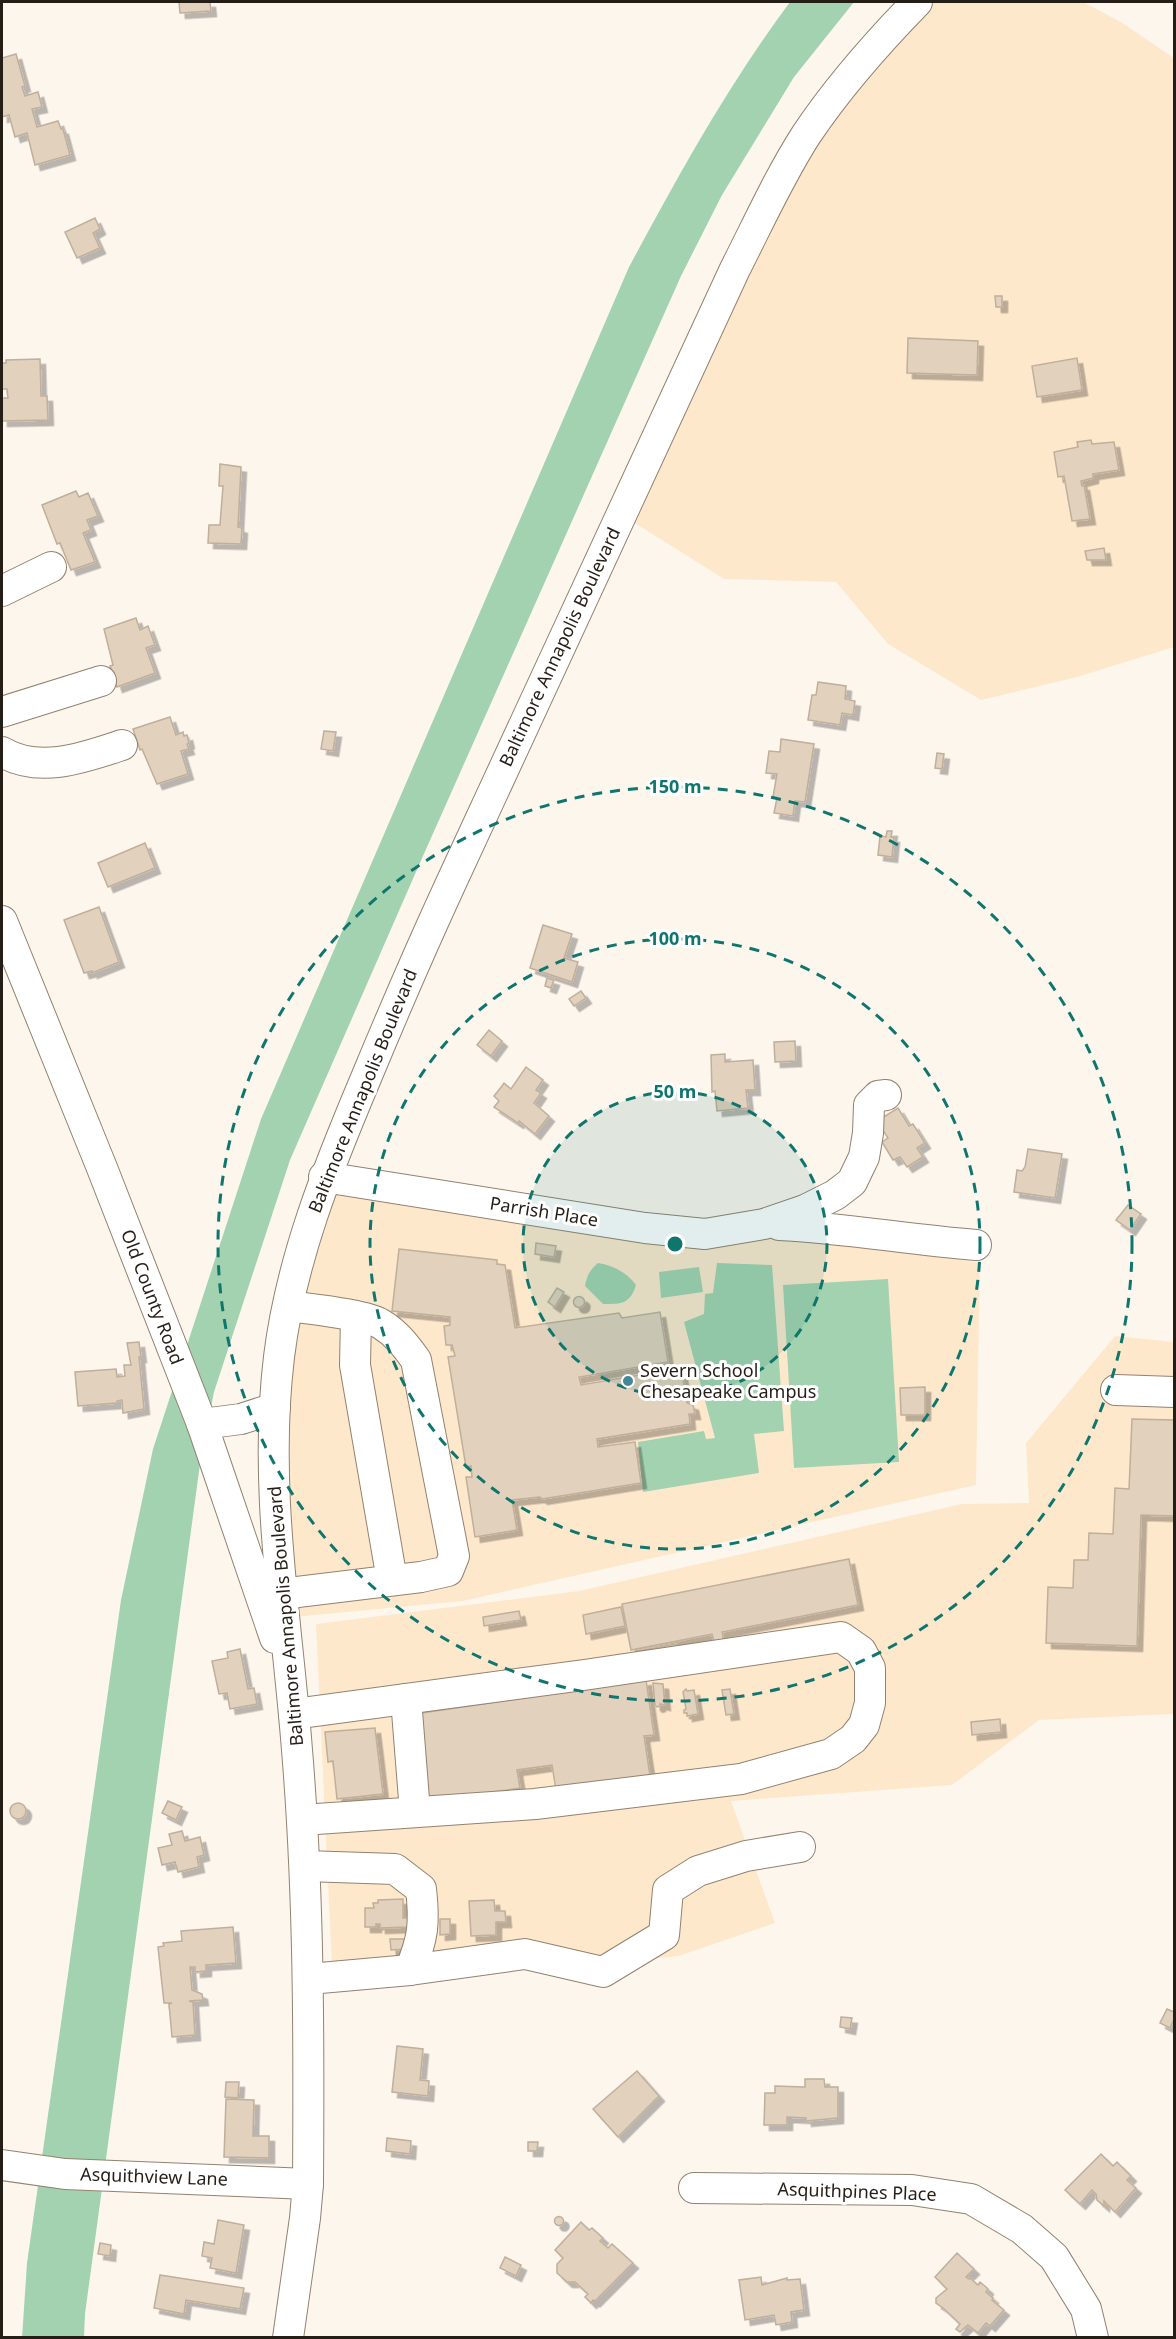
<svg xmlns="http://www.w3.org/2000/svg" width="1176" height="2339" viewBox="0 0 1176 2339" font-family="'Noto Sans',sans-serif">
	<defs>
		<filter id="shadow"><feDropShadow dx="5.5" dy="5.5" stdDeviation="0" flood-color="#0004"/></filter>
	</defs>
	<rect width="100%" height="100%" fill="#fdf6ed"/>
	<g fill="#fee8cc">
		<polygon points="917,2 1083,2 1121,22 1174,58 1174,647 1077,677 981,700 888,644 836,582 724,579 622,515 775,190"/>
		<polygon points="324,1177 645,1228 764,1224 980,1263 976,1485 463,1601 283,1618 275,1419"/>
		<polygon points="1115,1336 1174,1342 1174,1714 1039,1720 952,1785 731,1801 775,1923 679,1956 560,1968 332,1967 316,1624 579,1591 962,1504 1029,1503 1026,1443"/>
	</g>
	<g fill="#a3d2b0">
		<path d="M790 2H854L794 77 722 195 681 276 419 865 290 1160 214 1392 200 1464 85 2314 84 2337 22 2338 27 2263 121 1600 153 1449 261 1119 629 267C678 176 728 85 790 2Z"/>
		<path d="M598 1263C613 1265 627 1273 636 1285 630 1304 622 1304 603 1304L585 1286C587 1275 590 1270 598 1263Z"/>
		<polygon points="717,1263 772,1265 784,1431 754,1434 759,1473 643,1492 638,1442 704,1431 706,1439 715,1438 684,1322 704,1314 705,1294 713,1293"/>
		<polygon points="699,1267 703,1292 661,1298 659,1272"/>
		<polygon points="888,1279 899,1462 794,1468 783,1285"/>
	</g>
	<g fill="#e2d1bc" stroke="#bfaf9b" stroke-width="1.5" filter="url(#shadow)">
		<polygon points="179,2 210,2 211,11 180,13"/>
		<polygon points="16,54 25,86 22,87 25,96 38,92 42,107 32,109 37,127 58,121 61,129 63,129 70,155 35,165 27,133 15,137 9,115 2,117 2,58"/>
		<polygon points="95,218 100,229 93,233 100,248 77,258 65,232"/>
		<polygon points="995,296 1002,296 1002,307 996,307"/>
		<polygon points="908,338 978,341 977,375 907,373"/>
		<polygon points="1077,358 1082,390 1037,397 1032,366"/>
		<polygon points="40,359 41,396 47,396 48,420 2,421 2,398 8,398 7,389 2,389 2,363 6,363 6,360"/>
		<polygon points="1091,440 1092,444 1114,442 1119,470 1093,474 1093,478 1081,481 1082,486 1084,485 1090,519 1072,521 1064,476 1058,477 1054,452 1078,447 1077,442"/>
		<polygon points="220,464 241,467 238,527 242,528 241,544 208,543 209,525 220,525 223,486 219,486"/>
		<polygon points="76,491 79,497 88,493 98,516 87,520 91,530 83,533 95,562 71,570 60,543 57,544 42,505"/>
		<polygon points="1104,548 1106,560 1087,560 1085,551"/>
		<polygon points="136,618 140,630 148,626 155,645 146,648 155,673 117,687 110,666 113,665 104,629"/>
		<polygon points="818,682 846,686 845,699 855,701 853,715 842,713 840,725 808,720 812,695 816,695"/>
		<polygon points="170,717 176,735 183,732 184,736 187,735 189,743 187,744 189,749 181,751 188,774 157,784 142,749 140,750 133,729"/>
		<polygon points="324,731 336,732 333,751 321,749"/>
		<polygon points="781,739 814,744 805,802 795,801 793,816 774,813 777,798 773,797 777,774 766,773 769,751 780,752"/>
		<polygon points="937,753 944,754 942,769 935,768"/>
		<polygon points="887,831 892,831 891,837 894,837 892,857 878,855 880,836 886,837"/>
		<polygon points="145,843 155,868 108,887 98,863"/>
		<polygon points="99,907 119,962 92,973 92,971 84,973 64,920"/>
		<polygon points="543,925 572,934 564,958 578,962 572,982 530,968"/>
		<polygon points="547,978 554,980 551,988 545,986"/>
		<polygon points="581,991 586,998 574,1006 569,999"/>
		<polygon points="489,1030 502,1041 491,1056 477,1045"/>
		<polygon points="795,1041 796,1061 775,1062 774,1042"/>
		<polygon points="725,1054 725,1062 753,1060 755,1090 746,1090 748,1108 717,1111 715,1091 712,1092 711,1055"/>
		<polygon points="526,1067 543,1080 536,1090 541,1093 534,1103 549,1116 535,1134 519,1121 518,1123 494,1107 499,1101 494,1096 502,1086 504,1083 511,1089"/>
		<polygon points="898,1108 909,1126 913,1124 925,1143 917,1148 923,1157 907,1167 900,1157 893,1160 882,1142 888,1138 877,1121"/>
		<polygon points="1028,1149 1062,1154 1055,1198 1014,1192 1017,1170 1022,1171 1025,1167"/>
		<polygon points="1128,1205 1141,1214 1130,1230 1116,1220"/>
		<polygon points="536,1243 556,1246 554,1257 535,1254"/>
		<polygon points="399,1249 497,1260 497,1264 505,1265 515,1328 619,1313 622,1318 660,1312 668,1362 579,1377 581,1385 681,1368 687,1403 693,1405 695,1414 689,1414 690,1424 597,1439 598,1447 635,1442 641,1483 542,1499 540,1497 512,1500 517,1530 475,1537 466,1477 472,1477 471,1466 466,1467 448,1357 455,1356 452,1345 446,1345 444,1326 450,1325 450,1317 392,1311"/>
		<polygon points="557,1288 564,1292 555,1307 548,1302"/>
		<circle cx="579" cy="1302" r="5.5"/>
		<polygon points="139,1342 141,1357 139,1357 144,1409 123,1413 122,1400 117,1401 117,1403 78,1406 75,1372 116,1369 117,1377 125,1376 124,1365 131,1365 127,1343"/>
		<polygon points="925,1387 925,1415 901,1415 900,1388"/>
		<polygon points="1132,1419 1174,1420 1174,1516 1141,1515 1137,1646 1046,1643 1048,1587 1073,1588 1074,1560 1088,1560 1089,1533 1113,1534 1115,1488 1129,1489"/>
		<polygon points="849,1559 858,1605 722,1632 724,1641 714,1642 712,1634 631,1650 622,1604"/>
		<polygon points="621,1607 625,1626 586,1634 583,1615"/>
		<polygon points="519,1611 521,1620 484,1626 483,1617"/>
		<polygon points="677,1644 679,1651 640,1659 638,1651"/>
		<polygon points="240,1649 248,1689 254,1688 257,1704 230,1709 227,1693 219,1694 212,1661 228,1658 227,1652"/>
		<polygon points="646,1680 654,1735 644,1736 650,1776 556,1790 552,1765 517,1770 520,1788 428,1802 415,1714"/>
		<polygon points="653,1683 663,1684 665,1705 660,1704 660,1706 657,1707 655,1705"/>
		<polygon points="686,1689 687,1691 694,1690 698,1714 687,1716 687,1713 684,1713 684,1710 686,1709 683,1692"/>
		<polygon points="730,1689 734,1714 726,1715 722,1690"/>
		<polygon points="1000,1719 1001,1732 972,1735 971,1722"/>
		<polygon points="375,1728 383,1794 337,1799 333,1761 328,1762 325,1732"/>
		<polygon points="168,1801 182,1807 176,1820 162,1813"/>
		<circle cx="18" cy="1811" r="8"/>
		<polygon points="182,1831 185,1841 200,1837 204,1855 197,1857 199,1867 178,1872 175,1862 162,1865 158,1848 172,1845 169,1834"/>
		<polygon points="403,1899 403,1918 409,1918 409,1927 380,1928 380,1924 376,1924 376,1927 365,1927 365,1908 374,1908 373,1903 378,1903 378,1900"/>
		<polygon points="494,1900 495,1911 505,1911 506,1922 496,1922 496,1935 471,1936 469,1901"/>
		<polygon points="440,1919 450,1919 450,1934 440,1935"/>
		<polygon points="233,1927 236,1963 206,1965 206,1971 195,1972 195,1967 190,1967 192,1990 202,1994 203,2000 189,2001 193,2002 195,2035 172,2037 169,2004 172,2003 164,2003 158,1947 164,1946 163,1943 182,1941 181,1931"/>
		<polygon points="390,1939 407,1939 407,1949 391,1950"/>
		<polygon points="1167,2009 1174,2012 1174,2019 1170,2028 1160,2023"/>
		<polygon points="841,2017 852,2018 850,2029 840,2027"/>
		<polygon points="397,2046 423,2049 420,2080 429,2081 428,2096 392,2092"/>
		<polygon points="637,2071 659,2096 618,2137 593,2109"/>
		<polygon points="805,2079 824,2079 825,2087 838,2087 838,2118 806,2121 806,2118 787,2117 787,2125 764,2125 765,2093 775,2093 775,2086 805,2087"/>
		<polygon points="226,2082 239,2082 238,2098 225,2097"/>
		<polygon points="226,2099 254,2100 253,2136 269,2136 269,2158 224,2157"/>
		<polygon points="387,2138 411,2141 410,2154 386,2151"/>
		<polygon points="528,2142 538,2142 537,2151 528,2151"/>
		<polygon points="1101,2154 1113,2166 1117,2162 1131,2176 1127,2180 1136,2188 1115,2212 1104,2201 1104,2206 1097,2200 1096,2194 1092,2190 1080,2204 1065,2190"/>
		<circle cx="559" cy="2221" r="4.5"/>
		<polygon points="218,2220 244,2225 236,2273 210,2268 212,2258 202,2256 204,2242 214,2244"/>
		<polygon points="581,2222 589,2230 592,2228 603,2238 600,2241 608,2248 612,2244 633,2263 595,2301 593,2300 591,2303 585,2297 588,2294 575,2282 567,2282 557,2273 557,2264 563,2258 555,2250"/>
		<polygon points="100,2243 111,2245 110,2256 98,2254"/>
		<polygon points="957,2253 974,2269 966,2277 969,2279 970,2278 978,2285 980,2282 986,2287 988,2289 986,2292 993,2298 992,2300 1004,2310 990,2326 986,2323 978,2333 968,2325 960,2332 956,2329 960,2324 943,2308 936,2303 936,2298 947,2289 935,2277"/>
		<polygon points="505,2257 521,2265 516,2276 500,2268"/>
		<polygon points="160,2275 244,2288 240,2309 186,2300 184,2314 154,2308"/>
		<polygon points="761,2277 762,2285 787,2278 787,2280 800,2279 804,2310 791,2312 792,2322 776,2325 774,2315 745,2320 739,2280"/>
	</g>
	<g fill="none" stroke-linecap="round" stroke-linejoin="round">
		<defs>
			<g id="minor">
				<polyline points="2,591 51,567"/>
				<polyline points="2,712 101,681"/>
				<path d="M2 752C39 774 83 758 122 745"/>
				<polyline points="2,921 102,1168 202,1424 275,1638"/>
				<polyline points="324,1177 645,1228 705,1234 764,1224 805,1210 835,1195 852,1182 864,1157 868,1133 869,1105 878,1096 886,1095"/>
				<path d="M779 1225C845 1228 910 1240 976 1245"/>
				<polyline points="356,1317 355,1365 392,1580"/>
				<polyline points="1116,1390 1174,1392"/>
				<polyline points="202,1424 241,1419 275,1408"/>
				<path d="M281 1594 421 1577 448 1571 454 1556 416 1360C406 1346 396 1333 381 1324 365 1314 309 1309 289 1306"/>
				<polyline points="406,1699 415,1812"/>
				<polyline points="294,1714 584,1675 841,1637 861,1651 870,1668 870,1703 864,1725 853,1739 831,1754 741,1779 535,1804 302,1820"/>
				<path d="M305 1866 395 1869 421 1889C425 1923 423 1939 410 1970"/>
				<polyline points="309,1979 410,1970 525,1954 603,1972 664,1935 668,1890 698,1871 746,1856 800,1847"/>
				<polyline points="2,2165 65,2174 308,2184"/>
				<polyline points="694,2188 912,2190 971,2199 1022,2229 1054,2257 1086,2309 1093,2338"/>
				<path d="M288 2338 305 2218 308 2184C309 2039 309 1895 297 1750 287 1619 263 1489 279 1357 291 1259 328 1168 366 1078 393 1013 421 948 451 883 544 678 641 474 735 269 758 224 779 177 806 135 838 87 877 43 917 2"/>
			</g>
		</defs>
		<use href="#minor" stroke="#92826f" stroke-width="32"/>
		<use href="#minor" stroke="#fff" stroke-width="30"/>
	</g>
	<circle cx="675" cy="1244" r="152" fill="#0f766e" fill-opacity=".12"/>
	<g fill="none" stroke="#0f766e" stroke-width="3" stroke-dasharray="10 8">
		<circle cx="675" cy="1244" r="152"/>
		<circle cx="675" cy="1244" r="305"/>
		<circle cx="675" cy="1244" r="457"/>
	</g>
	<circle fill="#448796" stroke="#fff" stroke-width="2" cx="628" cy="1381" r="6"/>
	<g text-anchor="middle" stroke-width="6" stroke-linejoin="round" paint-order="stroke">
		<g font-size="18" fill="#251e17" stroke="#fff">
			<text transform="translate(560 647) rotate(-65)" y="6">Baltimore Annapolis Boulevard</text>
			<text transform="translate(363 1091) rotate(-68)" y="6">Baltimore Annapolis Boulevard</text>
			<text transform="translate(544 1212) rotate(9)" y="6">Parrish Place</text>
			<text transform="translate(152 1297) rotate(69)" y="6">Old County Road</text>
			<text transform="translate(286 1616) rotate(-95)" y="6">Baltimore Annapolis Boulevard</text>
			<text transform="translate(154 2177) rotate(2)" y="6">Asquithview Lane</text>
			<text transform="translate(857 2192) rotate(2)" y="6">Asquithpines Place</text>
		</g>
		<g font-size="18" fill="#251e17" stroke="#fff" text-anchor="start">
			<text x="640" y="1377">Severn School<tspan x="640" dy="21">Chesapeake Campus</tspan></text>
		</g>
	</g>
	<circle cx="675" cy="1244" r="9" fill="#0f766e" stroke="#fff" stroke-width="3"/>
	<g font-size="18" text-anchor="middle" font-weight="bold" fill="#0f766e" stroke="#fff" stroke-width="6" stroke-linejoin="round" paint-order="stroke">
		<text x="675" y="793">150 m</text>
		<text x="675" y="945">100 m</text>
		<text x="675" y="1098">50 m</text>
	</g>
	<rect width="1176" height="2339" fill="none" stroke="#251e17" stroke-width="6"/>
</svg>
